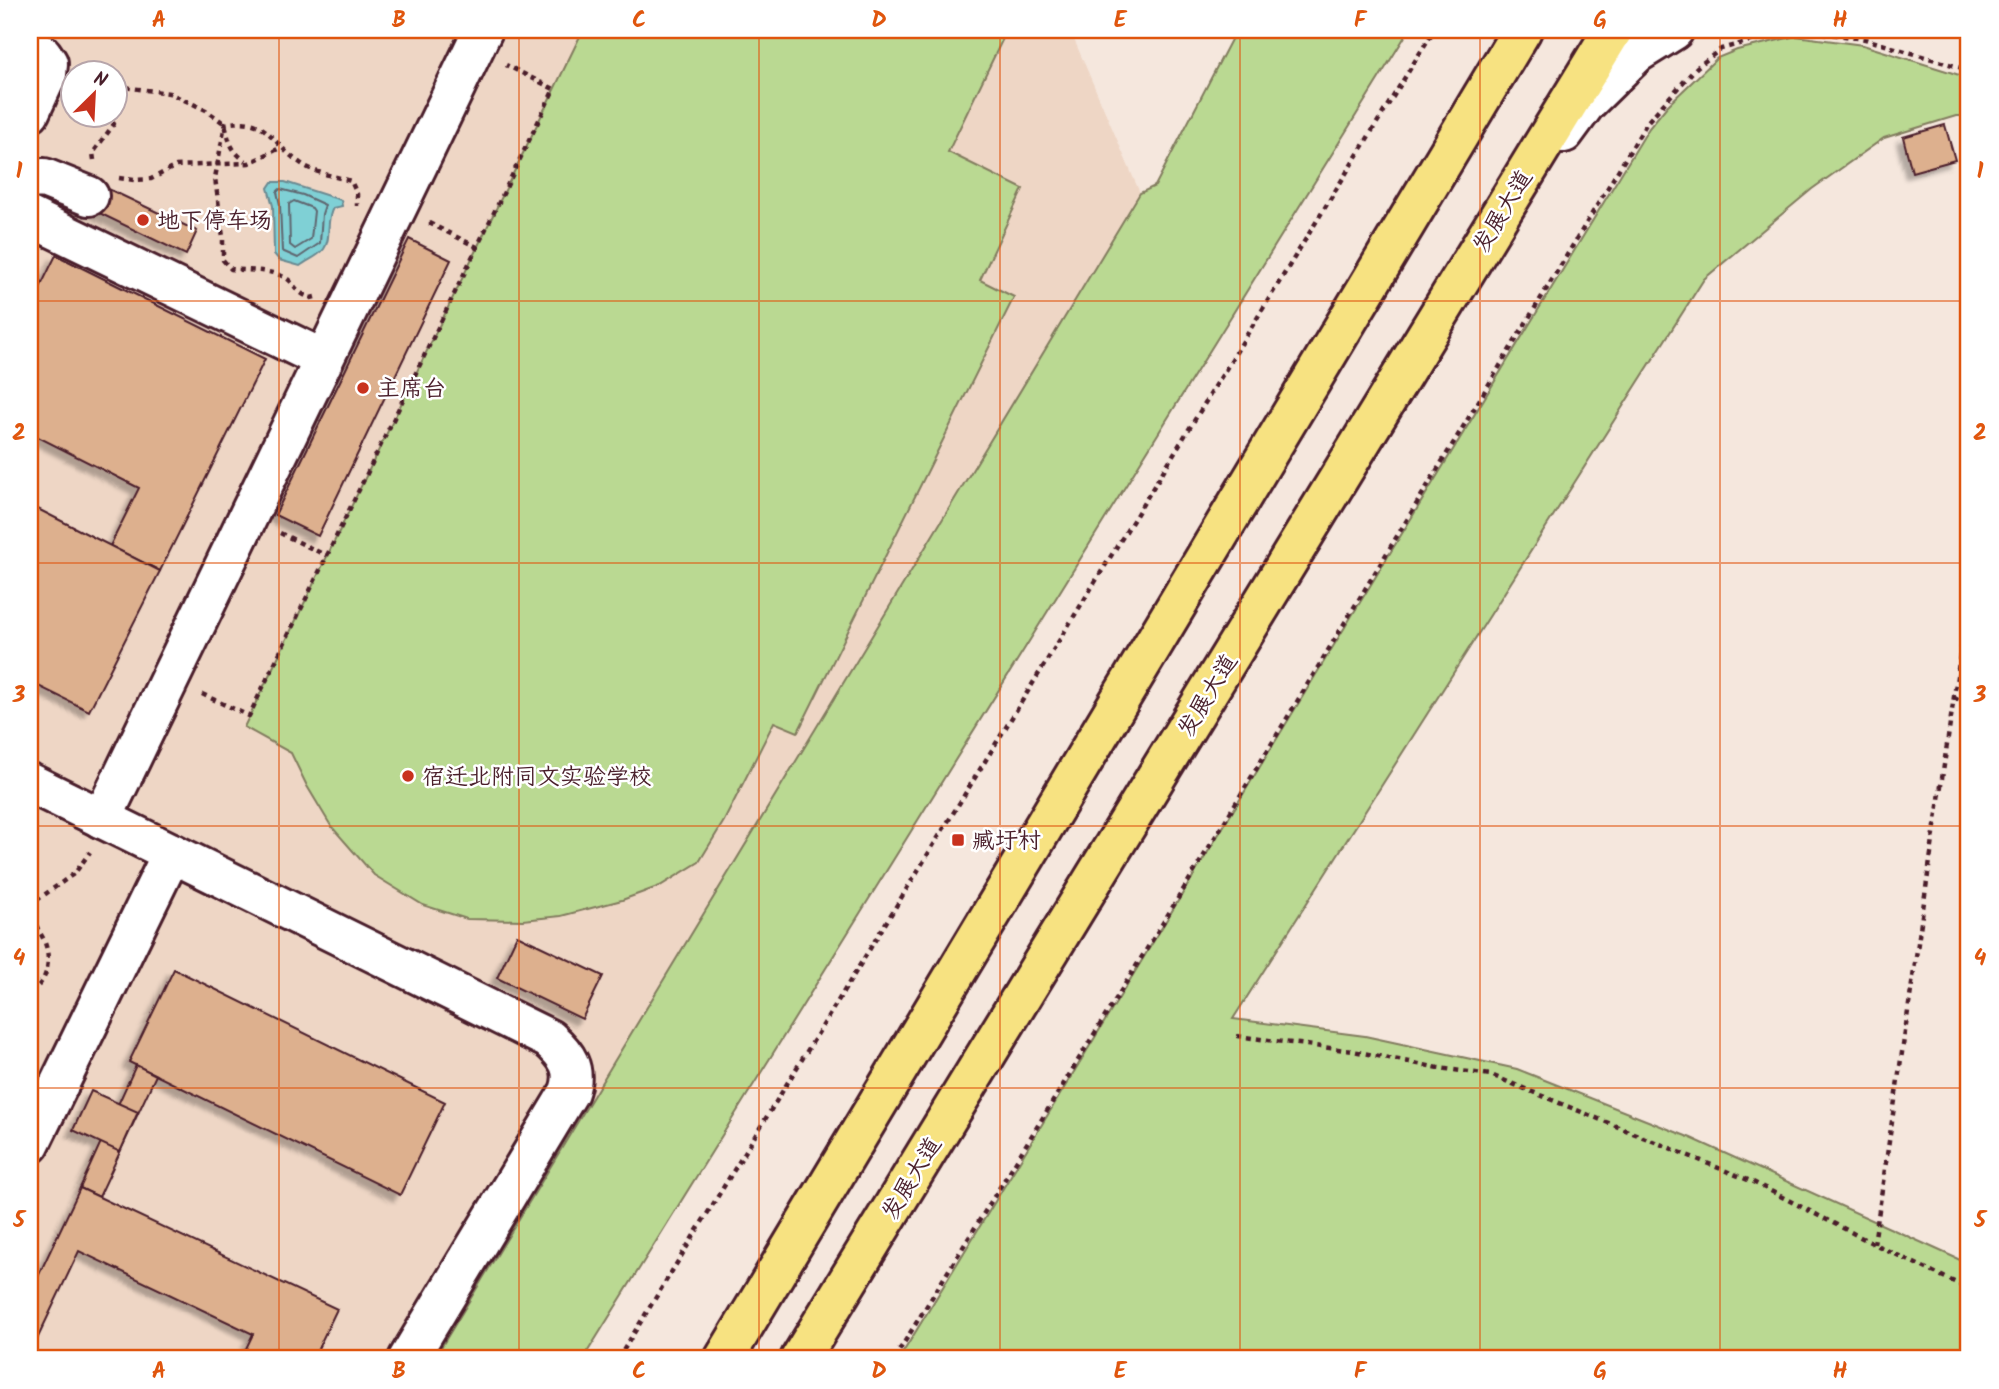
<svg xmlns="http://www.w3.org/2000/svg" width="1999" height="1389" viewBox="0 0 1999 1389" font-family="Kalam,'LXGW WenKai TC',sans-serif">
	<defs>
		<filter id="shadow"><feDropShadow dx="-6" dy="6" stdDeviation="2" flood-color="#0004"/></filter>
	</defs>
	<rect width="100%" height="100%" fill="#f5e7dd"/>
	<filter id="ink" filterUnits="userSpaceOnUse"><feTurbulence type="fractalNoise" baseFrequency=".0143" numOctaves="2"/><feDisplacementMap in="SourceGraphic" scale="14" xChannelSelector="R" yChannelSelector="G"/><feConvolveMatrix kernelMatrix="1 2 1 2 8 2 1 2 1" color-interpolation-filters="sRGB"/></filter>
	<g filter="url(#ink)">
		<path fill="#eed6c5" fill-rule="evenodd" d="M30 30H1070L1140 193 434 1359H30ZM74 74H116V116H74Z"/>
		<g fill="#bad992" stroke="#827c5e" stroke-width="2">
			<polygon points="583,30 1007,30 948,152 1023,189 980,280 1014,297 798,732 774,722 724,821 699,862 660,886 622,900 561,916 523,920 467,919 423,905 374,875 331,826 307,786 291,753 244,727"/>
			<polygon points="1236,30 1409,30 583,1359 434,1359 1140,193 1155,186"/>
			<polygon points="1796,36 1863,45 1969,78 1969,116 1956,116 1884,138 1812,189 1704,279 1233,1019 1365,1036 1517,1069 1691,1138 1969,1264 1969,1359 899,1359 1649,128 1667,106 1717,58 1737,50"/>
		</g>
		<path fill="#7fd0d5" stroke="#6a8991" stroke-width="2" d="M272 182H285L341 200 342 206 333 208C325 221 332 238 324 249 319 256 308 260 300 266L279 260 274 254 273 206 268 188Z"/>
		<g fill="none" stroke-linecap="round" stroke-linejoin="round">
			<g stroke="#5f666f" stroke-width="2">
				<polygon points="280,189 303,195 325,205 322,214 320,243 298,258 282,251 280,205 277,192"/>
				<polygon points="294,201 312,208 314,211 311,239 295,249 290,245 289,204"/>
			</g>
		</g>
		<g fill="#ddb08e" stroke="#4a1f2b" stroke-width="2" filter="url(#shadow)">
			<polygon points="1945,125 1955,160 1912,172 1903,137"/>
			<polygon points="100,185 197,231 186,255 89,208"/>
			<polygon points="409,239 451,260 318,536 275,515"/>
			<polygon points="56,255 265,359 160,571 110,546 139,488 30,433 30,308"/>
			<polygon points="30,505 160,571 89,711 30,682"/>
			<polygon points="517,935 603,976 582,1019 497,978"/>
			<polygon points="174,969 445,1102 400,1195 129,1062"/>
			<polygon points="136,1065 156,1075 99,1197 80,1188"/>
			<polygon points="91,1091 138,1112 120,1152 73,1130"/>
			<polygon points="80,1188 337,1309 313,1359 241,1359 253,1334 79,1251 30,1354 30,1278 36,1281"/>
		</g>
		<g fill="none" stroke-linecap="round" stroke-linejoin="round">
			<defs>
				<g id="minor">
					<polyline points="30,48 42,54 48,63 47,75 30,112"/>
					<polyline points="1564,133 1586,103 1637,53 1674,30"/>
					<polyline points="30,179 44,178 89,196"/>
					<polyline points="30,217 323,359"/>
					<path d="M30 783 549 1039C567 1055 577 1069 569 1092L408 1359"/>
					<polyline points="102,819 483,30"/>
					<polyline points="30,1144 172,853"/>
				</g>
				<g id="major">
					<polyline points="724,1359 1522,30"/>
					<polyline points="800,1359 1613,30"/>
				</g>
			</defs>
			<use href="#minor" stroke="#4a1f2b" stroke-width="44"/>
			<use href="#major" stroke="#4a1f2b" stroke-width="44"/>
			<g stroke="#4a1f2b" stroke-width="4.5" stroke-dasharray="5 5" stroke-linecap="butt">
				<polyline points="1803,30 1865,39 1969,70"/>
				<path d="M116 86 169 93 206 110 225 124C229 142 231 151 246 161"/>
				<polyline points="94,160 93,153 114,124 105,116"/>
				<polyline points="119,178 134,180 151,179 176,166 249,163 282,147"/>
				<polyline points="429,223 477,247"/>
				<path d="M315 297 311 298C294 292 296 284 286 278 271 269 248 271 231 269L223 260V237L215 178 225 124C269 115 269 142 299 162 313 173 334 176 351 181L357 194V206"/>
				<polyline points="280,533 327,556"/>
				<polyline points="202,694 249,716 554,89 506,65"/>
				<polyline points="1954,698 1969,705"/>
				<path d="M30 991C48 984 51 959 45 943 43 936 37 930 36 923 34 916 37 907 37 900L75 873 90 852"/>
				<polyline points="1237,1036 1353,1051 1439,1068 1491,1075 1753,1182 1874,1244 1969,1289"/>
				<polyline points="1874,1244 1969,594"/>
				<polyline points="618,1359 1434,30"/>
				<polyline points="894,1359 1188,882 1648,121 1697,67 1721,49 1790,30"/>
			</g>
			<use href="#minor" stroke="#fff" stroke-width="38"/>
			<use href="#major" stroke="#f7e281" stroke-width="38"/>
		</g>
	</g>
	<path fill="none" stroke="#e0560e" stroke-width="2" stroke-opacity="0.55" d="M279 30V1359M519 30V1359M759 30V1359M1000 30V1359M1240 30V1359M1480 30V1359M1720 30V1359M30 301H1969M30 563H1969M30 826H1969M30 1088H1969"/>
	<g fill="#c8321e" stroke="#fff" stroke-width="2.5">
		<circle cx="143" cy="220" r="7"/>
		<circle cx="363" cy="388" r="7"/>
		<circle cx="408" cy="776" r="7"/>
		<rect x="951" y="833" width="14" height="14" rx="3.5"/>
	</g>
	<g text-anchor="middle" stroke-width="5" stroke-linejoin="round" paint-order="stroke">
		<g font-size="23" fill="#4a1f2b" stroke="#fff">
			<text transform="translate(1502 211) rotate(-59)" y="8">发展大道</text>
			<text transform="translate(1207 695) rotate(-59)" y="8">发展大道</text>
			<text transform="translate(911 1178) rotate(-59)" y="8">发展大道</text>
		</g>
		<g font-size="23" fill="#4a1f2b" stroke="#fff" text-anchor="start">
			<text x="157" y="228">地下停车场</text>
			<text x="377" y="396">主席台</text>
			<text x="422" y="784">宿迁北附同文实验学校</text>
			<text x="972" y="848">臧圩村</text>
		</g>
	</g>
	<rect width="1999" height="1389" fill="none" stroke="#fff" stroke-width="77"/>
	<g transform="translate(94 94) rotate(24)"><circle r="33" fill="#ffffff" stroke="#b7a5aa" stroke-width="2"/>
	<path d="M0-5L12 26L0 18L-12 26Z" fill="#c8321e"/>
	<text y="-10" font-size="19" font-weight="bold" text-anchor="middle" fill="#4a1f2b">N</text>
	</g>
	<rect x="38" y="38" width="1922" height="1312" fill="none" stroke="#e0560e" stroke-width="2.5"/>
	<g font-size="23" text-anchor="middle" font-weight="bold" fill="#e0560e">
		<text x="159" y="27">A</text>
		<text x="399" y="27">B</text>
		<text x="639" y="27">C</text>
		<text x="879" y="27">D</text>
		<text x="1120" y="27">E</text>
		<text x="1360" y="27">F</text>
		<text x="1600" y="27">G</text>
		<text x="1840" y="27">H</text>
		<text x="19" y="178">1</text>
		<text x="1980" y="178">1</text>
		<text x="19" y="440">2</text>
		<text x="1980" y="440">2</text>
		<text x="19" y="702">3</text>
		<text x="1980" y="702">3</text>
		<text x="19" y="965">4</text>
		<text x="1980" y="965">4</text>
		<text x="19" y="1227">5</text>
		<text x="1980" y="1227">5</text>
		<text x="159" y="1378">A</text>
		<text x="399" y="1378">B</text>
		<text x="639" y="1378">C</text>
		<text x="879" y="1378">D</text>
		<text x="1120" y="1378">E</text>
		<text x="1360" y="1378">F</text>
		<text x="1600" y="1378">G</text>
		<text x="1840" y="1378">H</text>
	</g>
</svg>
